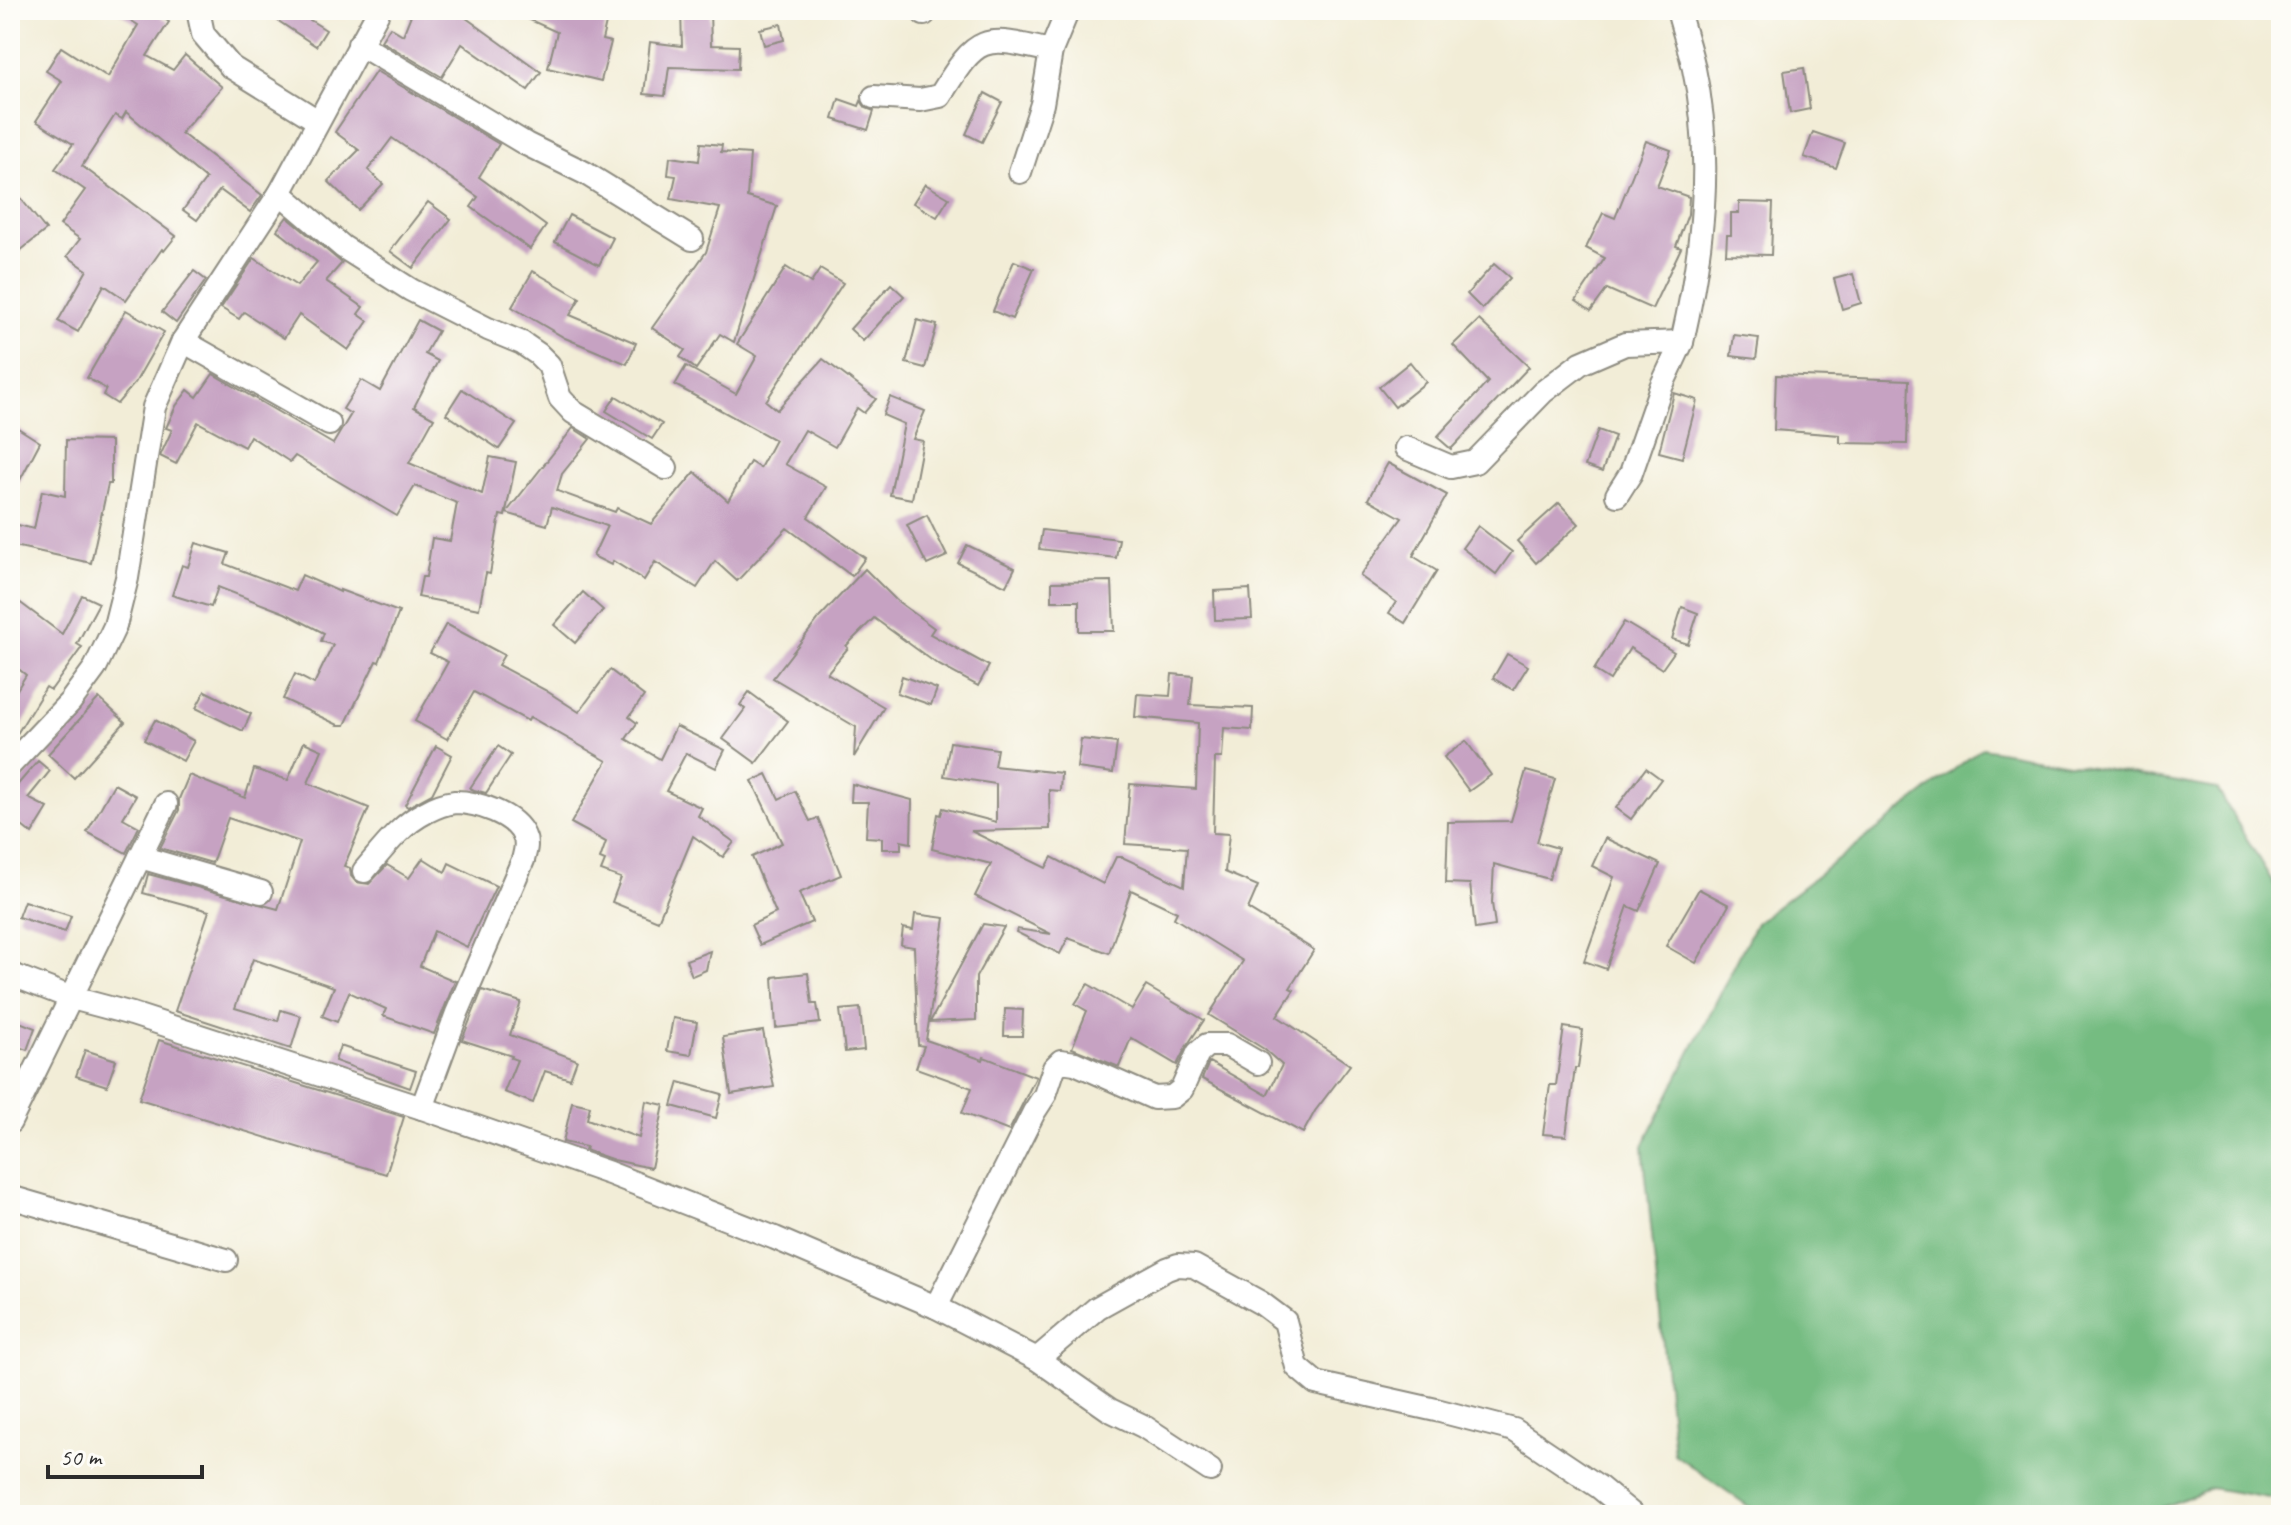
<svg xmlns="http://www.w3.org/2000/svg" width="2291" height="1525" viewBox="0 0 2291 1525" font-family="Caveat,sans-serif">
	<rect width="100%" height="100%" fill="#fdfcf7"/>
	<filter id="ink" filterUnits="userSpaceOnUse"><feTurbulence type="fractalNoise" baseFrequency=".0125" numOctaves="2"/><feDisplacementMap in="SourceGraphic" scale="16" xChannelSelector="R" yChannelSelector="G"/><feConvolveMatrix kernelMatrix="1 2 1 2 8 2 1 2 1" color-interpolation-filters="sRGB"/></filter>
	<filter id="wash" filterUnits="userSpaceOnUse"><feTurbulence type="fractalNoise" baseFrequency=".006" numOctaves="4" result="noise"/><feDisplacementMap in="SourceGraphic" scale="32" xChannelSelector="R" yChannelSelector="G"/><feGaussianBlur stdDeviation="1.8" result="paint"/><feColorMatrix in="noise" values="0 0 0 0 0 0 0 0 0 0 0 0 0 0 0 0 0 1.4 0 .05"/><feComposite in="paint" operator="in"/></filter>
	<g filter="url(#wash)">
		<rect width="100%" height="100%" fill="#f2edd7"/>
		<polygon fill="#74bc81" stroke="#507456" stroke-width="2" points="1982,748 2217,789 2281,896 2281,1500 2211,1488 2144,1515 1761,1515 1674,1454 1643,1146 1756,923"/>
		<g id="blocks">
			<g fill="#c6a2c2">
				<polygon points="115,10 151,10 169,22 147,56 173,70 185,55 222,87 181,133 262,195 250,212 220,190 197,220 183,210 206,179 126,112 122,119 115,115 82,166 176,236 164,251 162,249 126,300 104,285 78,332 58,321 87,270 67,256 80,239 60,225 85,190 55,169 73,144 36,121 62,81 46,71 61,47 108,77 138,25"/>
				<polygon points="262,10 294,10 326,30 316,46"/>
				<polygon points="413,10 455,10 541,72 528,90 462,44 442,77 381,41 390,27 403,35"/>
				<polygon points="508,10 609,10 602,40 611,42 601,81 548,68 557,32"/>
				<polygon points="681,10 710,10 711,45 739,46 738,69 669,67 665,96 644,94 650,42 682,46"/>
				<polygon points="781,24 784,40 764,45 760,29"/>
				<polygon points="1804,68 1810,109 1790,113 1784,71"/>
				<polygon points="376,71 499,144 479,177 546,226 530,249 471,207 478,197 392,138 368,170 383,184 358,210 328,181 359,150 335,132"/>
				<polygon points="985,93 1002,102 982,142 966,134"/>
				<polygon points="839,99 859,106 861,101 866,108 874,111 868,130 833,119"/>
				<polygon points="1813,132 1845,143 1836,168 1804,157"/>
				<polygon points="1646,141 1671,150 1657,186 1689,197 1688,214 1676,246 1681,248 1652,309 1607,289 1591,311 1576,301 1605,258 1586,248 1603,213 1615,218"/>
				<polygon points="701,143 722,145 721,152 750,154 747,197 777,206 734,342 720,334 696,369 680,357 685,350 652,328 706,252 720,208 671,199 676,176 668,175 670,157 699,161"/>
				<polygon points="925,184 949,198 937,217 913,203"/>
				<polygon points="10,185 46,230 10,259"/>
				<polygon points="428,202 451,219 413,268 390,251"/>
				<polygon points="1739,202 1773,203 1771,255 1726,254 1727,235 1731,235 1731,213 1739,213"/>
				<polygon points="569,215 613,238 599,265 555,242"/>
				<polygon points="287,217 342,263 326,281 363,307 358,314 368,321 348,350 299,315 284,338 244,312 239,319 221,308 254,258 297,286 317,262 277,230"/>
				<polygon points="1014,261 1034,269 1012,319 993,311"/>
				<polygon points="1494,264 1510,278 1482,309 1467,294"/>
				<polygon points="786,267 811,283 820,269 843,283 766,401 777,410 823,359 876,399 864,413 857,408 835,447 805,430 785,464 826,487 808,517 865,558 852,576 787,528 737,581 715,561 697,588 655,562 644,580 613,561 611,565 593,556 607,526 552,507 547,525 506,513 573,428 590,439 562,474 557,491 615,512 617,508 651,524 695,472 728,501 750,462 760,468 775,440 675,385 686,366 736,394 757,356 737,344"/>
				<polygon points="194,271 206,280 176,323 162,312"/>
				<polygon points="533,271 580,298 570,315 636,343 627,364 565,338 512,307"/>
				<polygon points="1853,274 1861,303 1842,309 1834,279"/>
				<polygon points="891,284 904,296 863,341 850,329"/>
				<polygon points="126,310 164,332 135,383 117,404 103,395 106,389 87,378"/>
				<polygon points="418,320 438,331 425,354 438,361 414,407 434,418 409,463 482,494 490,457 516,462 505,516 500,515 490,574 486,573 479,609 418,597 422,577 426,577 432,538 450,541 457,503 415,486 397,516 295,456 290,462 250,436 244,447 198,422 176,464 160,456 172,430 166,428 176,406 188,390 197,397 213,374 333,444 351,414 343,409 361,380 380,391"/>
				<polygon points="917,320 937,325 925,368 906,363"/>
				<polygon points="1479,320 1529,367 1451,449 1437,437 1488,382 1453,345"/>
				<polygon points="1734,335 1759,338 1756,359 1731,356"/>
				<polygon points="1410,362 1426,382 1395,407 1379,387"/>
				<polygon points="1776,375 1909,380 1907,444 1840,443 1840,435 1774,430"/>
				<polygon points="462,389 516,424 499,449 446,414"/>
				<polygon points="1674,393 1697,400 1682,458 1659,452"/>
				<polygon points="616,396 662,424 652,439 606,411"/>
				<polygon points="890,397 925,411 913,439 923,441 912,499 890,495 904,424 883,415"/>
				<polygon points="10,423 40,442 10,499"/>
				<polygon points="1598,430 1615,436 1602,472 1585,466"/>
				<polygon points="66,440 111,441 111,484 108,484 91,563 10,545 10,523 34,529 42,491 65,496"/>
				<polygon points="1388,463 1447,495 1413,556 1437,571 1405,623 1389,613 1396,602 1360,576 1402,518 1368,499"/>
				<polygon points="1559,503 1579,524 1536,563 1517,541"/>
				<polygon points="927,515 947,556 927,565 907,525"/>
				<polygon points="1478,526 1512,552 1496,574 1462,548"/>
				<polygon points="1042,530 1119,539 1116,558 1039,549"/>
				<polygon points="196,543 229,553 225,564 295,591 302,575 340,592 340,590 399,612 379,662 376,661 345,725 338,725 283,699 295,674 314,684 333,645 321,641 324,633 285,613 218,587 211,607 172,595 182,565 188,567"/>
				<polygon points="967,545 1015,568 1006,586 958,563"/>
				<polygon points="865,569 896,600 934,628 930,634 989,666 978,686 937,664 874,618 846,646 848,648 827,673 884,707 854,757 856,727 773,678 820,617"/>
				<polygon points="1112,581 1114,631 1079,631 1079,601 1052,601 1052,582"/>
				<polygon points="1250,589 1252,619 1215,620 1214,591"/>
				<polygon points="583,592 603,610 575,643 554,625"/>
				<polygon points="10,595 62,634 82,595 99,603 77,644 82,647 51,690 46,687 10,745 10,701 26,675 10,662"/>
				<polygon points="1682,607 1698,613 1688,644 1672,639"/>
				<polygon points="1624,622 1674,652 1662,669 1630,648 1610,680 1594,670"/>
				<polygon points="446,624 504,655 498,665 545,690 579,712 610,670 644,696 629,717 637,723 626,739 660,759 676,726 725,750 716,768 686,753 666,791 702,808 698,816 734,842 723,857 693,836 658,921 612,902 621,878 601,871 605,861 600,859 606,842 571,823 607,761 530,717 528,721 474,692 447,739 415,721 448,662 430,653"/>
				<polygon points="1507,654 1528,666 1513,690 1493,678"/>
				<polygon points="1172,674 1193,676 1190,705 1253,708 1252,730 1224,728 1222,758 1215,758 1213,833 1229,834 1225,872 1258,886 1248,909 1314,950 1290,988 1294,990 1277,1016 1350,1065 1315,1111 1303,1133 1202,1079 1209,1062 1267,1095 1282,1065 1264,1049 1209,1015 1243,961 1174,918 1177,912 1131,890 1109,953 1068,938 1060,954 1016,932 1017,929 1051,934 975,896 991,864 932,849 938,814 941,815 943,808 996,822 996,784 944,776 950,742 997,749 994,766 1061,773 1060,791 1049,790 1050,829 971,831 1046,868 1052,857 1103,884 1116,857 1122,857 1184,886 1187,848 1125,844 1130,784 1196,789 1198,723 1135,717 1137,694 1170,696"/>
				<polygon points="902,676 937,689 931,705 897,693"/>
				<polygon points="205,691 251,714 243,731 196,708"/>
				<polygon points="749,692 788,721 756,763 723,739 745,709 740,705"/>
				<polygon points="99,698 125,722 74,778 48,754"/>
				<polygon points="155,720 194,741 183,761 144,740"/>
				<polygon points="1081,739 1117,743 1113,773 1077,768"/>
				<polygon points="1466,741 1491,775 1469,791 1444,757"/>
				<polygon points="304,742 322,750 308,783 369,808 344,866 350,868 351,876 356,882 369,884 387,865 409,878 423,858 445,872 449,863 496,886 467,947 434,931 420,966 455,981 434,1034 383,1016 386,1009 349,992 337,1022 322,1016 334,987 253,959 235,1008 278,1021 281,1010 301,1016 291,1049 175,1011 209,911 143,893 148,874 278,909 300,842 228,818 212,863 160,848 179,810 179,799 189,775 245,798 254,769 288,780"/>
				<polygon points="436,746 452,755 432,794 408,807 405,805"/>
				<polygon points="498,746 511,755 486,793 474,790 470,788"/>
				<polygon points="38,761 50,771 28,798 48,808 32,834 12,818 10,820 10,789 13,790"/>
				<polygon points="1646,768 1661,779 1631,819 1616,808"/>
				<polygon points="1526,771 1555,779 1537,842 1558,848 1549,879 1494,864 1492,903 1495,926 1475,929 1470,884 1446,883 1448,822 1511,821"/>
				<polygon points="767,774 779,799 795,791 810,821 818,818 841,875 799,893 812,922 760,945 751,925 776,913 752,857 782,843 752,781"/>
				<polygon points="114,784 136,796 123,818 139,827 126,853 87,832"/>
				<polygon points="852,784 912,800 911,843 901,841 901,849 882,849 882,838 866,837 868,802 851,802"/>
				<polygon points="1605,838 1660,864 1639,911 1628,906 1606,969 1584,961 1614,877 1592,866"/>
				<polygon points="1699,889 1729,905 1696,963 1666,946"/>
				<polygon points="24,901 71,916 65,932 18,917"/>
				<polygon points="915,914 945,918 926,1040 983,1060 984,1057 1036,1077 1009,1131 962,1113 972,1088 916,1068 924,1046 918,1045 914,947 901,945 903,928 913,930"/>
				<polygon points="983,924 1004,927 976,977 976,1020 930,1022"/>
				<polygon points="710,951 706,970 692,976 686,960"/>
				<polygon points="808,973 812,1004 817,1004 820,1023 776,1028 773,977"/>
				<polygon points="1088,984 1132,1010 1146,986 1204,1020 1186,1047 1177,1065 1131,1038 1119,1067 1072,1048 1087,1011 1075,1004"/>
				<polygon points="482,990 521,1002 510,1035 577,1060 570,1079 545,1071 533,1103 504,1092 517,1060 511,1058 512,1056 462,1040"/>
				<polygon points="860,1008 864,1050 845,1052 840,1010"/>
				<polygon points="1005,1009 1023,1010 1022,1036 1004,1036"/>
				<polygon points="673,1018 697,1022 691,1055 667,1051"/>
				<polygon points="17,1021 35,1028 27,1050 10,1044"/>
				<polygon points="1564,1027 1583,1030 1578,1068 1575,1068 1566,1136 1543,1134 1550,1085 1556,1085"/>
				<polygon points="763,1031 774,1087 731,1094 723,1037"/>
				<polygon points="159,1040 404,1117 386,1174 139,1099"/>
				<polygon points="340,1046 416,1071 410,1088 335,1061"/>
				<polygon points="85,1050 116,1060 107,1086 76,1076"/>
				<polygon points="679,1082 722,1094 716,1118 672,1106"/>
				<polygon points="646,1101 664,1105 651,1168 614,1160 585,1150 586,1147 563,1142 572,1102 590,1106 587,1119 639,1138"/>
			</g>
		</g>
	</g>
	<g filter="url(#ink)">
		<use href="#blocks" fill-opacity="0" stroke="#8e8c81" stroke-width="2"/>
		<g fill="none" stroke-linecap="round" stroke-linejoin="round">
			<defs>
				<g id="minor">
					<polyline points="198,10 203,34 231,67 318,121"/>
					<path d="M1678 10C1683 30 1690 49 1694 69 1714 159 1702 254 1682 342"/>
					<polyline points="924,14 926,10"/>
					<polyline points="359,44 526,144 585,173 692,239"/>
					<path d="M874 97 920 100 940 96C978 34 982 35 1051 51"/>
					<polyline points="1020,172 1042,104 1051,51 1068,10"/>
					<polyline points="280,193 343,247 411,290 488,329 522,343 538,354 549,365 560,398 573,412 666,468"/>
					<polyline points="183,341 329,424"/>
					<polyline points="1406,448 1451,467 1475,462 1543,392 1581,363 1625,344 1682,342 1661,387 1631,473 1617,495"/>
					<polyline points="10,765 70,702 95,668 115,626 127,578 154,407 183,341 280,193 379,10"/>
					<polyline points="140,857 261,892"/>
					<path d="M364 871C383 849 400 825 426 812 435 807 446 803 455 802 477 802 515 814 524 836 528 844 525 852 523 860L457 1013 422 1108"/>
					<polyline points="10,974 72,998 132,1014 422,1108 609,1173 775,1238 936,1307 1037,1359 1097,1308 1167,1269 1178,1265 1194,1266 1261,1303 1285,1321 1297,1367 1316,1383 1436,1410 1514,1430 1599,1487 1633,1515"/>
					<polyline points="10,1122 166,804"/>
					<polyline points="10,1197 226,1260"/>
					<polyline points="936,1307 1034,1112 1045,1095 1054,1068 1061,1061 1075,1063 1154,1098 1172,1097 1182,1089 1198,1053 1207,1045 1227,1045 1258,1063"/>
					<polyline points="1037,1359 1110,1410 1143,1426 1210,1470"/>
				</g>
			</defs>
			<use href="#minor" stroke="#8e8c81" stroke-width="26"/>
			<use href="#minor" stroke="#fff" stroke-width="22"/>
		</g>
	</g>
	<rect width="2291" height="1525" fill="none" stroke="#fdfcf7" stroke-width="40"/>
	<path d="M48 1465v12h154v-12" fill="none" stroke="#2b2b2b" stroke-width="4"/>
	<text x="60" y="1465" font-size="24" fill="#2b2b2b" stroke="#fdfcf7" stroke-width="6" paint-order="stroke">50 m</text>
</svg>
